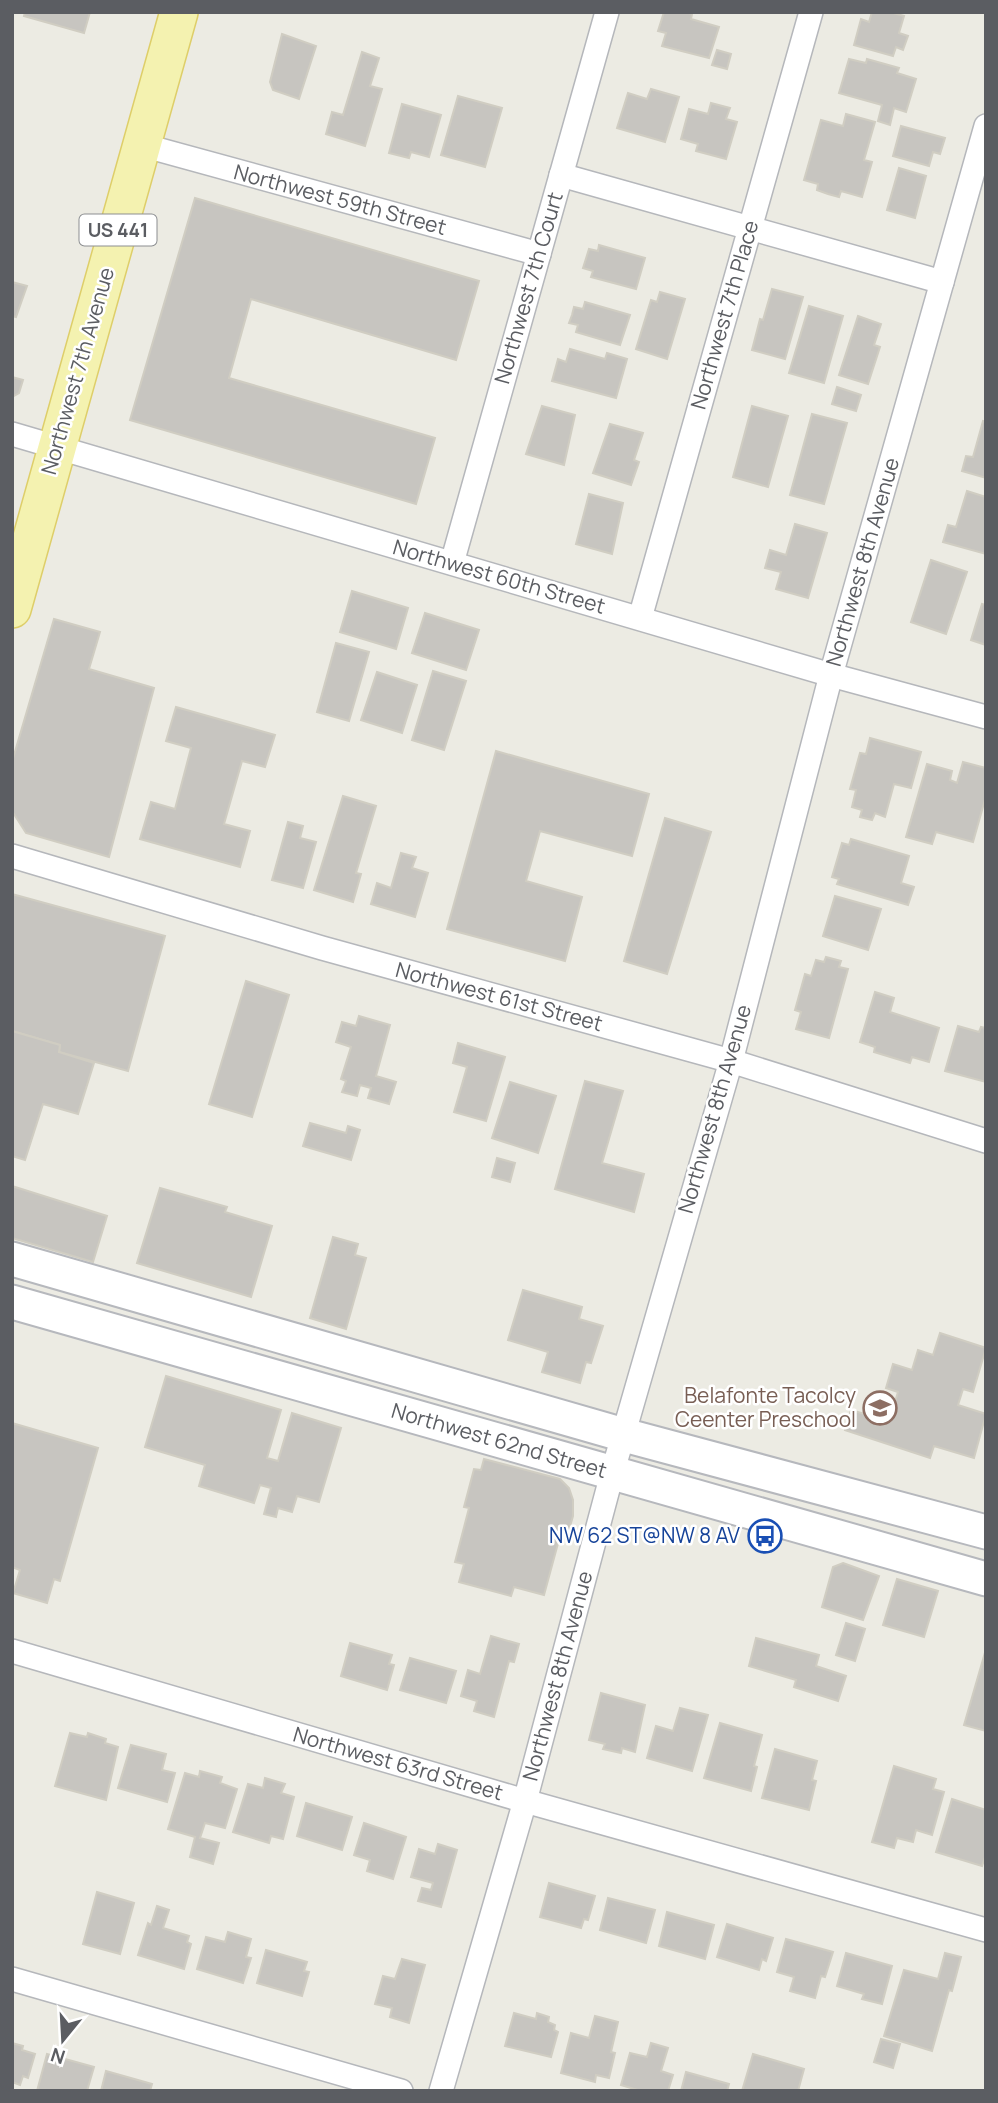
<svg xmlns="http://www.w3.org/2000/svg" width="998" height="2103" viewBox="0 0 998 2103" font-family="Manrope,sans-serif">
	<rect width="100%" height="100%" fill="#ecebe3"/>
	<g fill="#c7c5c0" stroke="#d0cdc2" stroke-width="2">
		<polygon points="25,12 90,12 84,33 24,16"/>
		<polygon points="664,12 686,12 692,14 691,19 719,27 709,58 662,46 666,33 658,31"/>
		<polygon points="872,12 890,12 904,16 899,33 908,36 903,50 896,47 893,56 854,45 861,19 869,22"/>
		<polygon points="282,34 316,46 299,99 273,90 270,82"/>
		<polygon points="717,50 731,54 727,69 712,65"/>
		<polygon points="362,52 379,58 370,86 382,89 365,146 326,134 332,112 343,115"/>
		<polygon points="849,59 866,63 867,59 899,68 897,73 916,79 906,112 894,108 890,125 878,121 882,105 839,93"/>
		<polygon points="651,89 679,97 665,142 617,128 628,93 647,99"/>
		<polygon points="458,96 502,108 485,167 441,155"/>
		<polygon points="711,103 730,108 726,119 737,122 726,159 696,151 698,144 681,139 689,109 708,114"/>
		<polygon points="402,104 441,115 429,157 411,152 409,158 389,153"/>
		<polygon points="846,114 875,122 864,160 872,162 862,197 841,191 839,197 828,194 817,190 818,184 804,180 821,120 843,126"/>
		<polygon points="901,126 945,138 940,154 933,152 929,166 893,156"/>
		<polygon points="899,168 926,176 915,218 887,210"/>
		<polygon points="195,198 479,281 456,360 251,299 229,378 435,438 416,504 130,420"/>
		<polygon points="599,245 645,258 636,289 591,277 593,271 583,268 589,249 598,251"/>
		<polygon points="12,282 27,286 16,317 12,316"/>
		<polygon points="772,289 803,297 785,359 752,350 760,319 763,320"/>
		<polygon points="660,292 685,299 667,359 636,349 651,300 657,302"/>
		<polygon points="585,302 630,315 620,345 576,332 578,325 569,323 572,315 574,307 583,309"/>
		<polygon points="809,306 843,316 824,383 789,373"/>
		<polygon points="858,316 881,324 874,345 880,347 868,384 839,375"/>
		<polygon points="570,349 605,359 607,353 627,359 616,398 552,381 558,359 566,362"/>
		<polygon points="12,377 23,380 19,393 12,397"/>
		<polygon points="837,387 861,395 856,411 832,404"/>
		<polygon points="542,406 575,415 564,465 526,454"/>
		<polygon points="752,406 788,416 768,487 733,477"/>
		<polygon points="812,414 847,423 824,504 790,495"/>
		<polygon points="983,421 986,422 986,478 962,471 966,456 973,457"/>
		<polygon points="610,424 643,433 634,460 639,462 631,485 593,473"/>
		<polygon points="967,491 986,497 986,554 943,542 948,525 956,527"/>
		<polygon points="589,494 623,503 612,554 576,544"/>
		<polygon points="795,524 827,533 808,598 776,589 781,572 765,568 770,550 786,555"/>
		<polygon points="931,560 967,572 946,634 911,622"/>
		<polygon points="352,591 408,608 396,649 340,632"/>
		<polygon points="982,604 986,605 986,645 971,640"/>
		<polygon points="425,613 479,630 466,670 412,653"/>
		<polygon points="54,619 100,632 89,669 154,688 109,857 26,833 12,811 12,762"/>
		<polygon points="336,643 369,652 349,721 317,712"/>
		<polygon points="433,671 466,681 444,750 412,740"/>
		<polygon points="377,672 417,685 402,733 361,720"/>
		<polygon points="176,707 275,735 265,767 242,761 224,824 250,831 240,867 140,839 151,802 175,809 191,748 166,741"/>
		<polygon points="870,738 921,752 911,788 894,784 885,817 875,813 872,820 860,817 862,810 852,807 856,790 850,789 860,753 866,754"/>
		<polygon points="496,751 649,794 632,856 540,831 526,881 582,897 565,961 447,929"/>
		<polygon points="963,762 986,768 986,796 973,842 936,832 932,844 906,837 927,764 952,771 950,780 957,783"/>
		<polygon points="343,796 376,806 356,873 361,874 353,902 314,890"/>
		<polygon points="665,818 711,832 667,974 624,961"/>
		<polygon points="288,822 303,826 300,838 316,842 303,888 272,880"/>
		<polygon points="851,839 909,856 901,883 914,887 908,905 837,884 839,879 832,877 842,843 849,845"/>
		<polygon points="401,853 416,857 412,868 428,873 415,917 371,904 377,883 391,888"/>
		<polygon points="12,894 165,936 128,1071 59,1052 60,1045 12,1031"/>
		<polygon points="835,896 881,909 868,950 823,936"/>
		<polygon points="826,957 841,961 839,967 848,969 829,1038 796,1029 801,1012 795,1010 805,974 811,976 816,960 824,962"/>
		<polygon points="246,981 289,995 252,1117 209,1104"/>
		<polygon points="875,992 894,998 890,1012 939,1028 929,1062 912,1057 910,1063 874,1052 875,1047 860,1042"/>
		<polygon points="359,1016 390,1025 376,1076 396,1082 389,1104 368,1098 371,1088 360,1085 357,1096 342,1092 346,1081 341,1079 351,1047 336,1042 342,1022 356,1026"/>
		<polygon points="958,1026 979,1032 981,1027 986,1028 986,1082 945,1071"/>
		<polygon points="12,1031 60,1045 59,1052 94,1063 78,1114 43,1104 25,1160 12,1156"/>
		<polygon points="458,1043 505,1057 486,1121 454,1112 467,1067 453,1063"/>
		<polygon points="585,1081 623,1091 602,1163 644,1174 634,1212 555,1189"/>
		<polygon points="510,1082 556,1096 538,1153 492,1138"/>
		<polygon points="310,1123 346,1133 348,1126 360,1130 351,1160 303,1146"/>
		<polygon points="497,1158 515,1163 510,1182 492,1177"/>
		<polygon points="12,1186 107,1216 93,1262 12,1238"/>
		<polygon points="160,1188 227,1207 225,1212 272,1226 251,1297 137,1263"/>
		<polygon points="333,1237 358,1244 355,1255 366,1258 346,1329 310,1318"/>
		<polygon points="523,1290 582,1307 579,1319 603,1326 591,1363 586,1362 580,1383 542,1372 548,1352 508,1340"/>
		<polygon points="940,1333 986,1348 973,1392 963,1389 958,1405 986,1414 974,1458 934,1446 930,1458 845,1430 851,1410 889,1421 898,1392 886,1388 893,1364 912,1370 918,1350 933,1355"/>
		<polygon points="166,1376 281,1410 267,1458 278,1461 292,1413 341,1428 319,1502 297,1496 292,1512 278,1508 276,1517 264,1514 271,1488 260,1485 254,1503 199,1486 205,1465 145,1447"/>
		<polygon points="12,1423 98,1448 60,1581 54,1579 47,1603 13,1593 20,1570 12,1567"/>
		<polygon points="484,1459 560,1479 569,1488 573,1500 573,1516 567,1537 560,1536 544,1595 514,1587 511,1596 459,1582 464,1564 455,1562 469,1508 464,1507 474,1469 481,1470"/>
		<polygon points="843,1563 879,1576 863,1620 822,1607 833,1567"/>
		<polygon points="897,1579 938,1591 924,1637 883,1625"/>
		<polygon points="846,1623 865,1629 855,1661 836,1655"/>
		<polygon points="491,1636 519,1644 514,1662 509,1661 494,1717 474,1711 477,1701 461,1696 468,1670 480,1674"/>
		<polygon points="756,1638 819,1655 816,1666 846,1676 838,1701 794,1687 796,1680 749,1666"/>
		<polygon points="350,1643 392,1655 389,1664 394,1665 387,1690 341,1676"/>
		<polygon points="986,1649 986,1731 964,1725"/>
		<polygon points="410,1658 456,1671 446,1703 400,1690"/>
		<polygon points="601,1693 645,1705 635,1752 622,1748 621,1753 603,1749 605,1744 589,1740"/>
		<polygon points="680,1708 708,1715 692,1771 647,1758 656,1726 673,1731"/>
		<polygon points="720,1723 762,1735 754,1766 757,1767 751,1791 704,1778"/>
		<polygon points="70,1733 87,1737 88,1733 106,1739 105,1743 118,1747 106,1800 55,1786"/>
		<polygon points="131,1745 166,1754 162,1770 175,1773 167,1802 118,1788"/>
		<polygon points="775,1749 817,1761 812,1780 816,1781 809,1810 762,1798"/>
		<polygon points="894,1766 936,1779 933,1789 944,1792 932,1835 916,1830 913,1842 897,1838 894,1848 872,1842"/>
		<polygon points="200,1771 222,1777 220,1783 237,1789 225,1828 205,1823 200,1838 219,1843 213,1864 190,1857 195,1837 168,1829 185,1773 199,1777"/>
		<polygon points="265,1778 285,1784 281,1793 294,1797 283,1839 271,1836 269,1843 233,1832 248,1784 263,1788"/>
		<polygon points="952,1799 986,1810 986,1854 982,1866 936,1852"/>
		<polygon points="306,1803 352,1817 342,1850 297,1836"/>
		<polygon points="364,1823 406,1837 393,1879 367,1871 370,1860 354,1855"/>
		<polygon points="438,1844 457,1850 441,1907 418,1901 422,1888 431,1890 433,1883 411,1877 419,1849 435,1854"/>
		<polygon points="549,1883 595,1896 588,1920 584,1919 581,1928 540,1917"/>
		<polygon points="97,1892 134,1903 120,1954 83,1944"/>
		<polygon points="608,1898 655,1910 646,1943 600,1930"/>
		<polygon points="157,1906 169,1910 163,1928 189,1936 187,1942 191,1944 184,1969 138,1955 148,1923 151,1925"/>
		<polygon points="667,1912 714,1925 705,1959 659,1946"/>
		<polygon points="727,1924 773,1938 766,1961 762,1959 759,1970 717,1957"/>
		<polygon points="228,1932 251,1939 246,1957 251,1958 243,1983 197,1969 206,1937 225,1942"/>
		<polygon points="786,1939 833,1952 825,1977 821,1976 815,1998 790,1991 794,1977 777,1972"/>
		<polygon points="266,1950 307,1962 304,1971 309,1972 302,1996 257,1983"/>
		<polygon points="846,1953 892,1966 882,2004 862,1999 864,1994 837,1986"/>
		<polygon points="945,1953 961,1957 952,1991 949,1990 932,2051 884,2036 904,1970 938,1979"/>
		<polygon points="402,1959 425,1965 409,2023 390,2017 392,2008 375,2004 383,1976 395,1979"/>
		<polygon points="514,2013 536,2019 537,2013 549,2017 548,2022 555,2025 554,2030 558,2032 551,2057 505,2046"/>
		<polygon points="595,2016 618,2022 611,2052 615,2053 609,2078 596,2075 595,2082 561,2073 571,2033 589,2038"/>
		<polygon points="881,2039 900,2044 893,2068 874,2062"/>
		<polygon points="12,2043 23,2046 22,2050 35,2054 28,2078 23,2076 20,2085 12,2082"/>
		<polygon points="651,2043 668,2048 661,2071 673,2075 668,2091 641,2091 621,2085 630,2053 647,2057"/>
		<polygon points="47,2054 94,2067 87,2091 37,2091"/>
		<polygon points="753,2054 804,2069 798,2091 742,2091"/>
		<polygon points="106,2071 152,2084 150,2091 101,2091"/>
		<polygon points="686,2072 729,2084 727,2091 681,2091"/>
	</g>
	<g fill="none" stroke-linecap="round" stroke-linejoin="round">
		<defs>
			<g id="street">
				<polyline points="142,145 539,254"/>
				<polyline points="561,175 942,282"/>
				<polyline points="12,434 831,675 986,717"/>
				<polyline points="452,563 607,12"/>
				<polyline points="640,618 811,12"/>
				<polyline points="12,856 322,948 731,1061 986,1141"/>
				<polyline points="12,1651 525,1801 986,1930"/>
				<polyline points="12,1979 401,2091"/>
				<polyline points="441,2091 525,1801 612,1474 731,1061 831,675 986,126"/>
			</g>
			<g id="secondary">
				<polyline points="12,1259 624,1435 986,1532"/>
				<polyline points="12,1302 986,1579"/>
			</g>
			<polyline id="primary" points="12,609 179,12"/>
		</defs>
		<use href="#street" stroke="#b5b7bb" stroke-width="26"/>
		<use href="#secondary" stroke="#b6b8bd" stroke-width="37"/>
		<use href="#primary" stroke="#dece69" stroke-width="40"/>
		<use href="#street" stroke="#fff" stroke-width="23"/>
		<use href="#secondary" stroke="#fff" stroke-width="33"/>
		<use href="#primary" stroke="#f4f2b0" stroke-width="37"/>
	</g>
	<defs>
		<symbol id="school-ring" viewBox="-11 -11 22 22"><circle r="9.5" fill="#fff" stroke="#8d6e63" stroke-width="1.5"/><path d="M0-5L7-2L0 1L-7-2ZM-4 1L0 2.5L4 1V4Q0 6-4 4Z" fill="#8d6e63"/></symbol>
		<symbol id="bus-ring" viewBox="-11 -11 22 22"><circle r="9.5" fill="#fff" stroke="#1a4fb4" stroke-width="1.5"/><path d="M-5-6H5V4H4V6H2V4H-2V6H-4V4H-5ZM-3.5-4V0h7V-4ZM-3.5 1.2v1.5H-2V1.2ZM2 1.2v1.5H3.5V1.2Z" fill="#1a4fb4"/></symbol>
	</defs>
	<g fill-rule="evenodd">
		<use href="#school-ring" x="861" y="1389" width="38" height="38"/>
		<use href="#bus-ring" x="746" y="1517" width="38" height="38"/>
	</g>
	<g text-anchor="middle" stroke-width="5" stroke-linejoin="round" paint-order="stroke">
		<rect fill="#fff" stroke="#8c8e91" stroke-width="2" x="79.5" y="214.5" width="77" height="31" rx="5"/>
		<g font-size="19" font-weight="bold" fill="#5b5d62">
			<text x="118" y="237">US 441</text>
		</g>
		<g font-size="21" fill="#5b5d62" stroke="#fff">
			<text transform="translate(340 200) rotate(15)" y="7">Northwest 59th Street</text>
			<text transform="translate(529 288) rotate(-74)" y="7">Northwest 7th Court</text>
			<text transform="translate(725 315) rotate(-74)" y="7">Northwest 7th Place</text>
			<text transform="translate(78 371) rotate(-74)" y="7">Northwest 7th Avenue</text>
			<text transform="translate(863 562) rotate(-74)" y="7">Northwest 8th Avenue</text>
			<text transform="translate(499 577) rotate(16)" y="7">Northwest 60th Street</text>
			<text transform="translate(499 997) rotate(15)" y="7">Northwest 61st Street</text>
			<text transform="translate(715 1109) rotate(-74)" y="7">Northwest 8th Avenue</text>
			<text transform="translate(499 1441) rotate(16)" y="7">Northwest 62nd Street</text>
			<text transform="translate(558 1676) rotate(-75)" y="7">Northwest 8th Avenue</text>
			<text transform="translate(398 1764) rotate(16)" y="7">Northwest 63rd Street</text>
		</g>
		<g font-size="21" fill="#785e54" stroke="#fff" text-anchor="end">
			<text x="856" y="1403">Belafonte Tacolcy<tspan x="856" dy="24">Ceenter Preschool</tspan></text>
		</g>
		<g font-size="21" fill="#164399" stroke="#fff" text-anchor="end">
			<text x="740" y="1543">NW 62 ST@NW 8 AV</text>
		</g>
	</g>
	<rect width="998" height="2103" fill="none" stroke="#5b5d62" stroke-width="28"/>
	<g transform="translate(63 2040) rotate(198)" stroke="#ffffff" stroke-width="5" paint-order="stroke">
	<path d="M0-5L12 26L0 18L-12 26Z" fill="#5b5d62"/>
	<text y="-10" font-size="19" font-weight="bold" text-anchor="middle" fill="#5b5d62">N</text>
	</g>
</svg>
